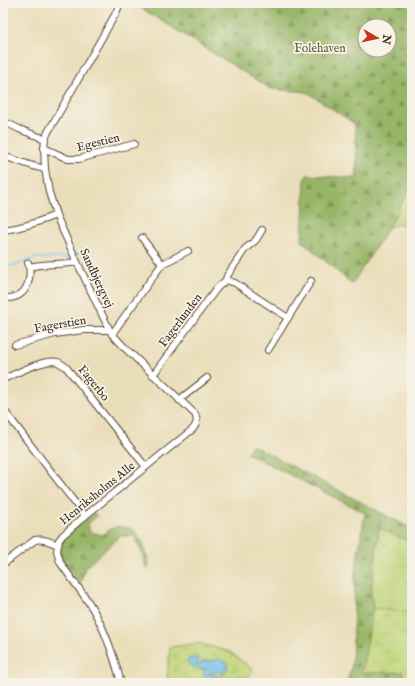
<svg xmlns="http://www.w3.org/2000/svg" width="415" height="686" viewBox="0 0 415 686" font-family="'IM FELL English',serif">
	<defs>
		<pattern id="grass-dots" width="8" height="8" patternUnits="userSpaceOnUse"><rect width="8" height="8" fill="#c0d478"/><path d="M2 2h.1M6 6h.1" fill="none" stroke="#a6b667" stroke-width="1.8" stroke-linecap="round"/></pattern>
		<pattern id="forest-firs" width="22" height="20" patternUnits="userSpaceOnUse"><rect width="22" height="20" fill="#98b668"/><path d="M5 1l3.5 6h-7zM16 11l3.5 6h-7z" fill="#7d9455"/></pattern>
		<pattern id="wetland-marsh" width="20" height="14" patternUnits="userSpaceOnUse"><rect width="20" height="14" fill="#c0d478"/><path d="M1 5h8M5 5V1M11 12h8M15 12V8" fill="none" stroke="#a6b667"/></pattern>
		<pattern id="park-crowns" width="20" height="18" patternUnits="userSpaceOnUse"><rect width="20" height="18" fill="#c0d478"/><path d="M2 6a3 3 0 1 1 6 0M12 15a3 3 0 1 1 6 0" fill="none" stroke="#a6b667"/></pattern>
	</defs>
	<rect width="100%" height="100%" fill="#f7f3e8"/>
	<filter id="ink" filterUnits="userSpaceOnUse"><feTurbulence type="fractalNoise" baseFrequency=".025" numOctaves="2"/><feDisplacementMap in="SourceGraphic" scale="8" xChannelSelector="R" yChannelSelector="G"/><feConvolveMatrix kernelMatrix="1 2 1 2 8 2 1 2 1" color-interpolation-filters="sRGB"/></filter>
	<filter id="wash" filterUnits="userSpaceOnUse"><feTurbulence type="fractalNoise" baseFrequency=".012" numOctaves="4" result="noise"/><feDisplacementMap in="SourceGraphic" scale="16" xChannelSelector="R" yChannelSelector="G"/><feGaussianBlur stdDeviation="0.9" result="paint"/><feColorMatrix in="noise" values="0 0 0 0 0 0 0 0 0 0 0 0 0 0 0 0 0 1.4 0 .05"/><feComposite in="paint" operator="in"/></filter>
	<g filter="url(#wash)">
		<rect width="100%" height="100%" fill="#eadeba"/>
		<g fill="url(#grass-dots)" stroke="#7e7f4b">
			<polygon points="412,184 412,226 398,224 389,227"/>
			<polygon points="379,527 412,543 412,613 373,608 371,592"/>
		</g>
		<g fill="url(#forest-firs)" stroke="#6a7043" fill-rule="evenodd">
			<path d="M133 3H412V184L389 227 352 284 302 241 305 178 307 175 357 178 355 124 307 92 271 89ZM365 26H389V50H365Z"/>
			<polygon points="252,445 412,529 412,543 379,528 371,592 373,608 362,673 403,672 406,683 347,683 352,664 355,573 365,513 247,453"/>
			<path d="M94 513 97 516 88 524 90 532 103 535C106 532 110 529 114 528 116 526 120 527 123 527 142 528 147 552 149 567L146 568 141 550 134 536H120L85 568 80 584 63 562 60 553 61 542 68 534Z"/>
		</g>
		<path fill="url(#wetland-marsh)" stroke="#7e7f4b" fill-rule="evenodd" d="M198 643 230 652 251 668 253 673 246 680 238 675 222 683H178L167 678 170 647ZM190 658 199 661 196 664 198 665 207 661H211L214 660 223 673 220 676 221 673 219 671H211L209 673 217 676 215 681H210L207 676 204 675 205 670 208 669 205 668 202 670 195 666Z"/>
		<polygon fill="url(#park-crowns)" stroke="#7e7f4b" points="373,608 411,613 410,629 412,634 412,683 406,683 403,672 362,673"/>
		<path fill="#70c0eb" stroke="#567584" d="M190 658 200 659 196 664 198 665 202 663 204 661H211L219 659 226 662 228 668 220 677 221 673 219 671 215 673 211 671 209 674 217 676 216 681H210L207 676 204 675 205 670 207 668H205L202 670C197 667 193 667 188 664V659Z"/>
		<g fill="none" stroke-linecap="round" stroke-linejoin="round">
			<g stroke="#70c0eb" stroke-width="1.5">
				<polyline points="76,255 83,251"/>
				<polyline points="3,267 19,264 35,258 72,258"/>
				<polyline points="242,677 244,683"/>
			</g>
		</g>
	</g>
	<g filter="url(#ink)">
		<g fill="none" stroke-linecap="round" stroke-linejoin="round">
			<defs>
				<g id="minor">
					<path d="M120 3 116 13 48 132 45 139 44 148 45 169 49 192 56 215 77 262 108 327 112 334 127 350 195 414C198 420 197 424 193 429L85 516 63 535 59 540 57 551 60 562C69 576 80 589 89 603 104 626 114 656 121 683"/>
					<polyline points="3,121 19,129 45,139"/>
					<polyline points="44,148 68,159 79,159 134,144"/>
					<polyline points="3,156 33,166 45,169"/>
					<path d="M3 230C22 228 38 222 56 215"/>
					<polyline points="162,264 188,251"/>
					<path d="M29 267C45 263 61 265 77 262"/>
					<polyline points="226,280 227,276 245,249 256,240 262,230"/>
					<path d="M3 298C17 299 26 294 29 279 30 274 30 268 28 263"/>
					<polyline points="112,334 162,264 142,238"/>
					<polyline points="15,345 55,334 83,330 109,330"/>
					<polyline points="268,350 311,281"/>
					<polyline points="153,375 217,288 226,280 235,283 288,318"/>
					<path d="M3 379C16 374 44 358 58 362 60 363 63 365 66 367L146 467"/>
					<polyline points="179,400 207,378"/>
					<polyline points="3,409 85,516"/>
					<path d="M3 564 35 540C43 538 51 542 58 545"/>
				</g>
			</defs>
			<use href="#minor" stroke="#554535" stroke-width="8"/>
			<use href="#minor" stroke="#fff" stroke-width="6"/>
		</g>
	</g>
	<g text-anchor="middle" stroke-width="3.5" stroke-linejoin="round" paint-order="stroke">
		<g font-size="12" fill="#5c5434" stroke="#f7f3e8">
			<text x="320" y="52">Folehaven</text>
		</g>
		<g font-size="12" fill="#3b2a1e" stroke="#f7f3e8">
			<text transform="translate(98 142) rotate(-14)" y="4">Egestien</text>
			<text transform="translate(97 278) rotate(65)" y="4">Sandbjergvej</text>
			<text transform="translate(180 320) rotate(-53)" y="4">Fagerlunden</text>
			<text transform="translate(60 324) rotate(-10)" y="4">Fagerstien</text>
			<text transform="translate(94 383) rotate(51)" y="4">Fagerbo</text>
			<text transform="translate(97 493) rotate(-39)" y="4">Henriksholms Alle</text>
		</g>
	</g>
	<rect width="415" height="686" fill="none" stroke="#f7f3e8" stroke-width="16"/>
	<g transform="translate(377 38) rotate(99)"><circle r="19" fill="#f7f3e8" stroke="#aca397"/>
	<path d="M0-3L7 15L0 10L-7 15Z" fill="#c8321e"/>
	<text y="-6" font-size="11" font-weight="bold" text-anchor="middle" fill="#3b2a1e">N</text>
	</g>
</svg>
